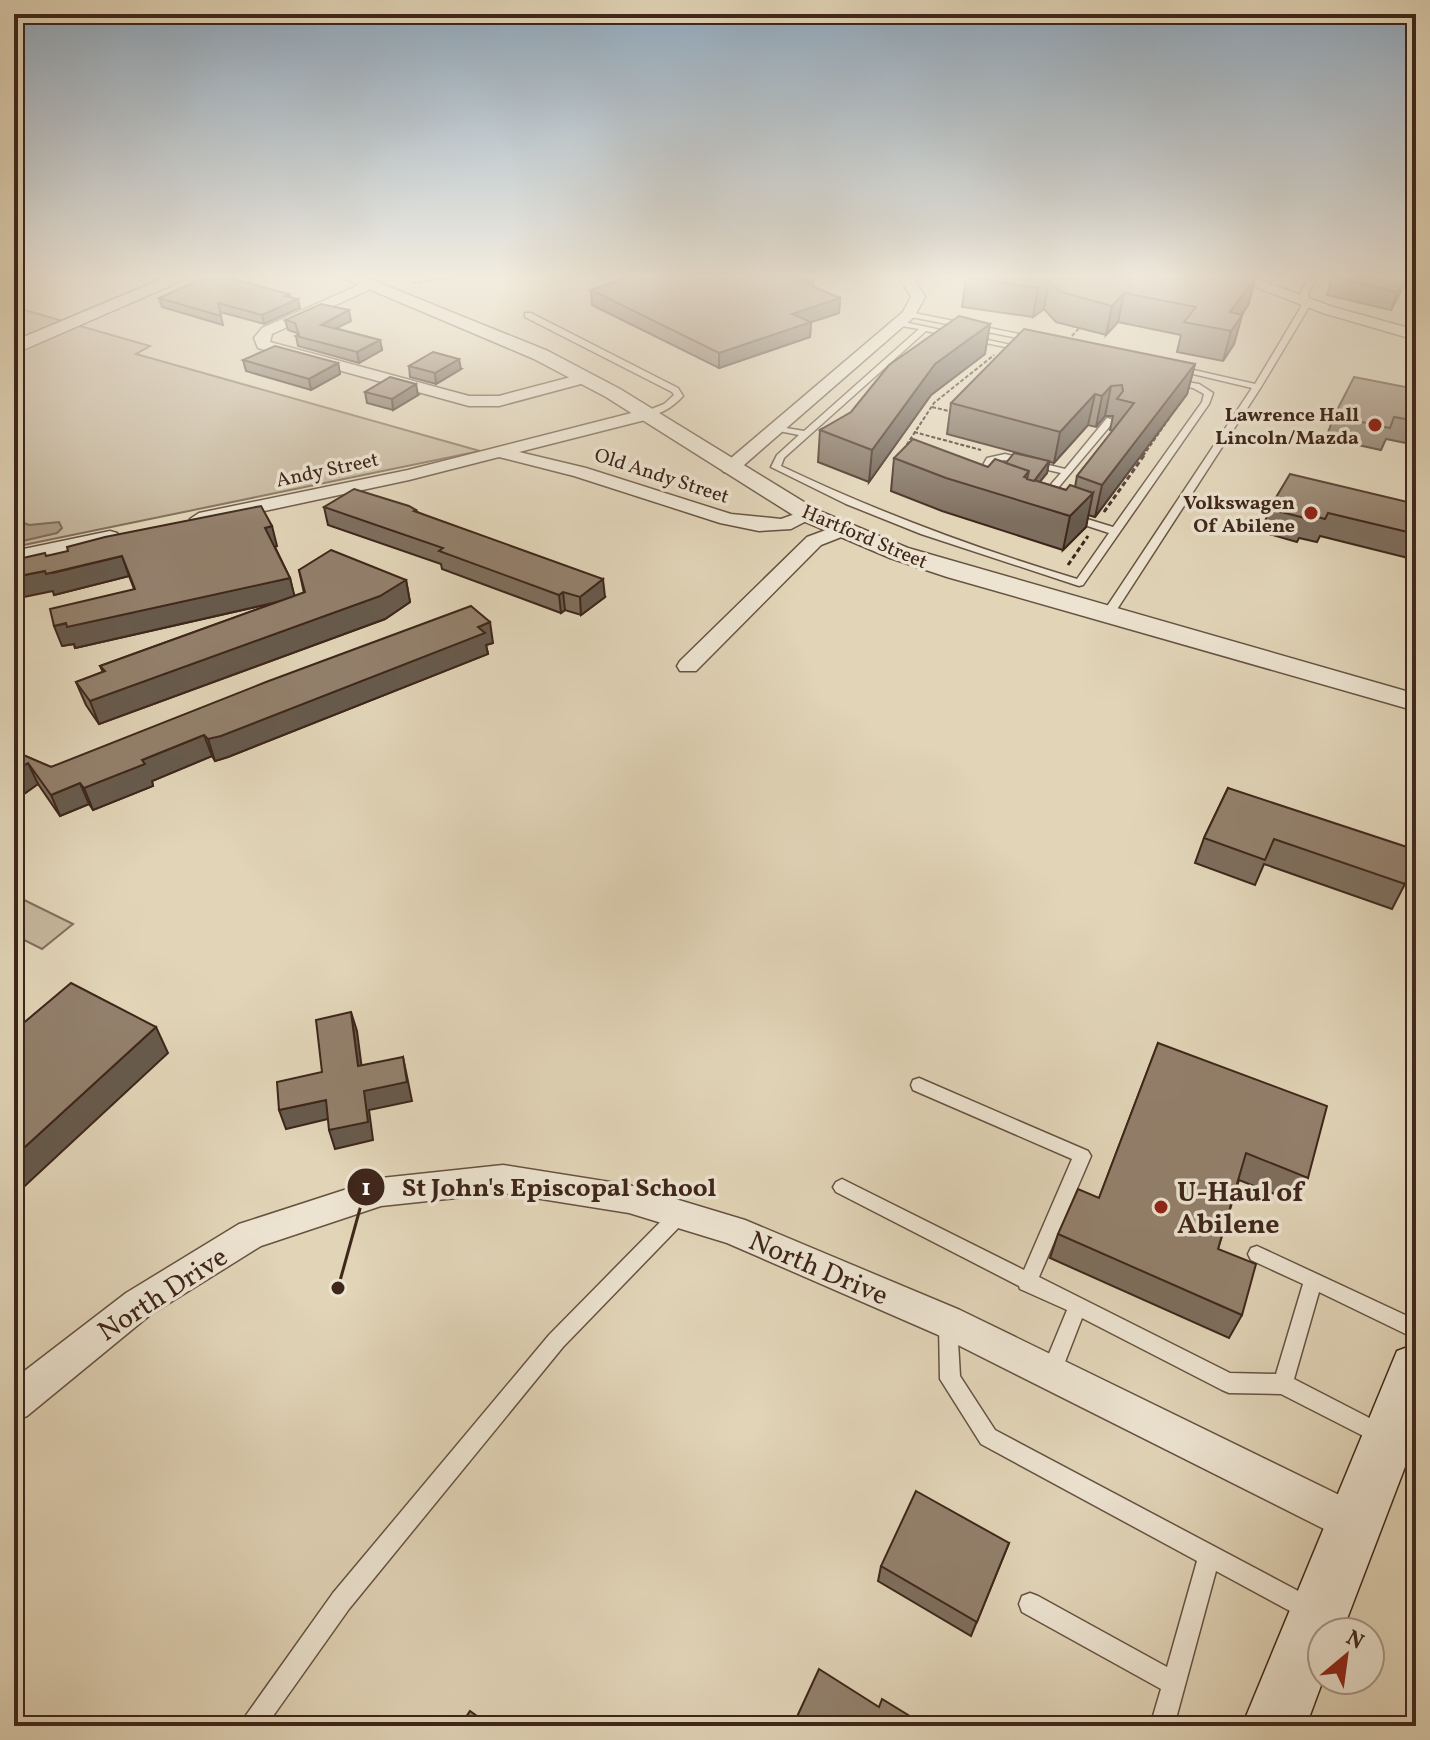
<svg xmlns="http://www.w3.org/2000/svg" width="1430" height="1740" viewBox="0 0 1430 1740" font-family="Vollkorn,serif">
	<rect width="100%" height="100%" fill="#e1d4b7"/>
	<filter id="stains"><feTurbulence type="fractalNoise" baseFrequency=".0025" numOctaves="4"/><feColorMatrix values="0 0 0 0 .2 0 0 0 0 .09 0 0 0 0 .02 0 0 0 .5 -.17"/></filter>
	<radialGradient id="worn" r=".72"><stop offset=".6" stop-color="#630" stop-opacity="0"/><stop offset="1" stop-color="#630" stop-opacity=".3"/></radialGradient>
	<g fill="#c5b69c" stroke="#826e5b" stroke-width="2">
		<polygon points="14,307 150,346 136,354 480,451 14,547"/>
		<polygon points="16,896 73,924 42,949 14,935"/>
	</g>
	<polygon fill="#aa9982" stroke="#7f6b58" stroke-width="2" points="14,519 29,525 59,522 62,528 57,533 14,543"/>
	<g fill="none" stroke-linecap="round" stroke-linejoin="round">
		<defs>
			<g id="service">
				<polygon points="1310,278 1317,278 1308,293 1309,307 1261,387 1114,614 1112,616 1104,616 1102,614 1252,388 1172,369 1176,366 1255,384 1301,307 1300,293"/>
				<polygon points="909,312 1034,337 1038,339 1034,341 906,316 906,312"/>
				<polygon points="1416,312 1416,322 1412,320 1412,314"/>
				<path d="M525 313H531L678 388 683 396C673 407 659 416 644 416V412L664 404 674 395 672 392 525 317Z"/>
				<path d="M899 321 1030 349 1026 351 926 331 784 458 781 466C877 512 975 548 1077 579L1109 533 1066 519V515H1074L1113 527 1202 402 1204 394 1193 388 1168 383V379L1199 384 1213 393 1209 404 1083 585 1079 586 921 534 846 504 771 467 777 455 799 435 774 430V426L804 431 919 329 896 325V321Z"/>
				<polygon points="1107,418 1115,420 1047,501 1038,499 1061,473 1005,460 994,462 988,474 988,484 980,482 978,474 987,458 1005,454 1065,469"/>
				<polygon points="919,1078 1088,1151 1091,1156 1039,1277 1230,1373 1276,1374 1303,1284 1251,1260 1248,1254 1251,1248 1257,1246 1416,1320 1416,1339 1319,1292 1294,1379 1389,1428 1392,1435 1389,1442 1382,1445 1375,1442 1281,1394 1229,1393 1222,1390 1082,1318 1058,1380 1051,1382 1044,1380 1041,1373 1067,1310 1020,1289 1019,1286 836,1192 833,1187 836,1182 842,1179 1024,1270 1072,1159 913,1090 911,1085 913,1080"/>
				<polygon points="680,1206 686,1208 689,1214 686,1220 563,1347 349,1609 266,1726 240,1726 244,1718 333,1593 549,1335 674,1208"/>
				<polygon points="948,1315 955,1318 957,1324 960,1376 995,1430 1319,1602 1322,1610 1319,1618 1311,1621 1303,1618 1216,1571 1174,1726 1150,1726 1161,1689 1022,1612 1019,1604 1022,1596 1030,1593 1038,1596 1167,1667 1197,1561 981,1444 940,1379 939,1324 941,1318"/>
			</g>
			<g id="minor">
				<polygon points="900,278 914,278 925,297 914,317 736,472 724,472 721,468 724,464 903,312 911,297"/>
				<polygon points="1233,278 1254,278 1333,307 1416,330 1416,340 1323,313"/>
				<polygon points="368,281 373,282 373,288 272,334 270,342 469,396 499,396 586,373 594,378 592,381 499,406 469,406 258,348 254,338 262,328"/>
				<polygon points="647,409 653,410 655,414 653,418 519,452 586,468 731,514 781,519 809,509 818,515 791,529 759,531 720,523 574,476 499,457 409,480 199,525 190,519 199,513 408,470"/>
				<polygon points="842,524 849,526 852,530 849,534 821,545 696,671 680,671 677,666 680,661 807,537"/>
				<polygon points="110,531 117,533 120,537 117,541 14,563 14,551"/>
				<polygon points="503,1165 629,1185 745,1220 960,1310 1368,1509 1374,1523 1368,1537 1354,1543 1340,1537 936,1334 727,1243 629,1213 503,1193 381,1206 261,1246 150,1315 27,1416 14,1421 14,1379 126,1293 239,1224 381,1178"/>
			</g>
			<g id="tertiary">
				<polygon points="164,278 188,278 14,354 14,341"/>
				<polygon points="343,278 367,278 548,351 620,389 817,510 908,548 1416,694 1416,711 947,577 890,558 801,520 606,397 534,359"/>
			</g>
			<polygon id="secondary" points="1416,1344 1416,1438 1342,1632 1322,1632 1323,1680 1306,1726 1242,1726 1397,1351"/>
		</defs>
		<use href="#service" stroke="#675241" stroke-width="3"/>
		<use href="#minor" stroke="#675241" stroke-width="3"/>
		<use href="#tertiary" stroke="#675241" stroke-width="3"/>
		<use href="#secondary" stroke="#3e261a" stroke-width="3"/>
		<g stroke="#3e261a" stroke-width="2" stroke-dasharray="4 2" stroke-linecap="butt">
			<polyline points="412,283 453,278"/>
			<polyline points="1072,336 1081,326"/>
			<polyline points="932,407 953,412"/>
			<polyline points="914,432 981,450"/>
			<polyline points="900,455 934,403 994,355"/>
			<polyline points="1143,456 1170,417"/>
		</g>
		<g stroke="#3e261a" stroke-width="3" stroke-dasharray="5 3" stroke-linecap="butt">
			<polyline points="1104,512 1145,454"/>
			<polyline points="1068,565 1088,536"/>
		</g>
		<use href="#service" fill="#ece3d0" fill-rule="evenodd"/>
		<use href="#minor" fill="#ece3d0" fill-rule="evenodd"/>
		<use href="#tertiary" fill="#ece3d0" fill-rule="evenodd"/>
		<use href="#secondary" fill="#ece3d0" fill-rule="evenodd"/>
	</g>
	<g fill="#7e6e5d" stroke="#3e261a" stroke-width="2" fill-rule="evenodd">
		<polygon points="966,278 1256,278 1248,305 1242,315 1234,344 1223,361 1177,352 1181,335 1118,322 1106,335 1056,322 1044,309 1033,317 962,307"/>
		<polygon points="1332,278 1408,278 1391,310 1327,295"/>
		<polygon points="814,287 840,298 839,313 811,322 810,337 719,368 592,305 591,290"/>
		<polygon points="290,297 300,308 264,324 220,312 223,325 162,307 159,298"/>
		<polygon points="285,320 351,321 335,328 380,340 382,350 359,363 298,346 296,336 298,335 297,333 288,330"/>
		<polygon points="985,354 931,395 869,482 818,462 820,430"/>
		<polygon points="243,360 338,363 340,374 311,390 246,371"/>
		<path d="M1195 364 1187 394 1095 517 1088 515 1086 527 1063 550 942 511 891 491 894 458 988 467 1006 463 1040 459 947 434 951 403ZM1105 416H1113L1110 430 1113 431 1077 476 1075 487 1066 490 1039 482 1047 473 1049 462 1054 463 1088 425 1096 427Z"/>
		<polygon points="409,366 461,369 436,384 410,377"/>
		<polygon points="1416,389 1416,439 1414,438 1411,444 1386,439 1381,450 1326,438 1334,416"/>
		<polygon points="365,392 418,395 393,410 367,403"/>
		<polygon points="1416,504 1416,560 1320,536 1317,542 1299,538 1297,542 1262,532 1269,509"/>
		<polygon points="324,507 416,510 417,512 605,597 581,615 565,610 561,613 442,569 441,564 328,525"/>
		<polygon points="277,546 275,547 290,578 294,596 304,593 299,570 406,580 410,602 385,619 99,724 86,705 76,682 103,672 100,666 278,602 75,648 74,644 62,646 134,589 129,576 54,595 46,556"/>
		<polygon points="1416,621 1416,652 1407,649"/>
		<polygon points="493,643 486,645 488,654 228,757 215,761 212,756 152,781 153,786 93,810 89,804 60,816 38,784 14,801 14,751 51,767"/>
		<polygon points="1228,788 1405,884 1392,909 1264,864 1255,885 1195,863 1204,838"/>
		<polygon points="1158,1043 1308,1178 1295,1202 1239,1180 1218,1249 1242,1315 1229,1338 1050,1258 1058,1234 1099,1198"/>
		<polygon points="1009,1543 971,1636 878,1581 881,1566"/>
	</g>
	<g fill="#675a4c" stroke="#3e261a" stroke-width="2">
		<polygon points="806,278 814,278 814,290 799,281"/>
		<polygon points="1255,278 1248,305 1230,331 1230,312"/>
		<polygon points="1405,278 1408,278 1391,310 1397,292"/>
		<polygon points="1049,280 1044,309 1033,317 1038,288"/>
		<polygon points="1124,293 1118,322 1106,335 1112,306"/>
		<polygon points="289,294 291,302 298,299 300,308 264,324 262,315"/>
		<polygon points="840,298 839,313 802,325 811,322 810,337 719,368 719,353 792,314"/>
		<polygon points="349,310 351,321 323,335 321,325"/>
		<polygon points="1242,315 1234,344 1223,361 1231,331"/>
		<polygon points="990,324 985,354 931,395 869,482 872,450 935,364"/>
		<polygon points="380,340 382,350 359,363 357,352"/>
		<polygon points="459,359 461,369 436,384 435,373"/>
		<polygon points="338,363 340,374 311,390 309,379"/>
		<polygon points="1195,364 1187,394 1095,517 1102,485"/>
		<polygon points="416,384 418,395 393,410 392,399"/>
		<polygon points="1111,386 1105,416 1096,427 1102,396"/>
		<polygon points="1095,394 1088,425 1054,463 1060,432"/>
		<polygon points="1049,461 1047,473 1030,494 1033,483"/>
		<polygon points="1093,493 1086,527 1063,550 1070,516"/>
		<polygon points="272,526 277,546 271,547 265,528"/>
		<polygon points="122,556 129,576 54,595 53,591 14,599 14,577 45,571 53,573"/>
		<polygon points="290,578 295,598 75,648 74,644 62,646 54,626"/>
		<polygon points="603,579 605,597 581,615 580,597"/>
		<polygon points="406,580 410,602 385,619 99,724 90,701"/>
		<polygon points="563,592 565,610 561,613 559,595"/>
		<polygon points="490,622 493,643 486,645 488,654 228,757 215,761 208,739"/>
		<polygon points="204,735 212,756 152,781 153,786 93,810 84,788 142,760"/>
		<polygon points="28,763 38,784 14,801 14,772"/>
		<polygon points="80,783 89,804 60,816 51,795"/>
		<polygon points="351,1012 357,1031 364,1085 358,1066"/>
		<polygon points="156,1027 168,1053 14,1196 14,1157"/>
		<polygon points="403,1057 412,1101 369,1110 373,1140 335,1149 329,1130 364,1091"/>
		<polygon points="326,1100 332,1118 286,1129 279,1110"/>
	</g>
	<g fill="#93806c" stroke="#3e261a" stroke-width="2">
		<polygon points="203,278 229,278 289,294 285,296 298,299 262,315 218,303 221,316 159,298"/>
		<polygon points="626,278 806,278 799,281 840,298 792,314 811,322 719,353 591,290"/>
		<polygon points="970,278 1255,278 1230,312 1242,315 1231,331 1184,322 1196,307 1124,293 1112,306 1061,292 1049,280 1038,288"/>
		<polygon points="1336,278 1405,278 1397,292"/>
		<polygon points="321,304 349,310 321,325 380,340 357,352 296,336 299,335 295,323 285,320"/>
		<polygon points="959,316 990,324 935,364 872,450 820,430 851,412 889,365"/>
		<polygon points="1024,329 1195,364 1102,485 1077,476 1134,403 1117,399 1123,391 1122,385 1111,386 1102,396 1095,394 1060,432 951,403"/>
		<polygon points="275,346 338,363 309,379 243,360"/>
		<polygon points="433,352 459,359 435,373 409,366"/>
		<polygon points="390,377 416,384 392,399 365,392"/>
		<polygon points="1354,377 1416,389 1416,421 1394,417 1390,428 1334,416"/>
		<polygon points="913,439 988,467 995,459 1029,471 1024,477 1066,490 1070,485 1093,493 1070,516 946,478 894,458"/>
		<polygon points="1014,453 1049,461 1034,481 1027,479 1029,471 1006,463"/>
		<polygon points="1290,474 1416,504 1416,534 1328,513 1325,519 1307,514 1305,518 1269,509"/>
		<polygon points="354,489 409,506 416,510 414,511 603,579 580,597 563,592 559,595 439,551 443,548 324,507"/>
		<polygon points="261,506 272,526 265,528 290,578 67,627 66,623 54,626 50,609 135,589 122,556 46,574 45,571 14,577 14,560 45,553 46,556 68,551 67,547 105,537"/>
		<polygon points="331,550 406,580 380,596 90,701 76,682 105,671 100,666 305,592 299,570"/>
		<polygon points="471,606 490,622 478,627 485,633 221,736 208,739 204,735 142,760 145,764 84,788 80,783 51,795 28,763 14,772 14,751 51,767 266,682"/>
		<polygon points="1416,625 1416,638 1412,637"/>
		<polygon points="1228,788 1416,850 1405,884 1274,839 1265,860 1204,838"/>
		<polygon points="71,983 156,1027 14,1157 14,1031"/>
		<polygon points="351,1012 358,1066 403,1057 407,1082 364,1091 368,1122 329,1130 326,1100 279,1110 277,1082 322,1072 316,1020"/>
		<polygon points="1158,1043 1327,1106 1308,1178 1246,1153 1218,1249 1256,1264 1242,1315 1058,1234 1078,1189 1099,1198"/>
		<polygon points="916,1491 1009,1543 977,1622 881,1566"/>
		<polygon points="819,1669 879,1707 882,1699 926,1726 802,1726 795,1721"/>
		<polygon points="470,1711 491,1726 460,1726"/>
	</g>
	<linearGradient id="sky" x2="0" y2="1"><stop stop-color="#8fa9bf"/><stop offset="0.53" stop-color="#f2ecdf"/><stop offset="1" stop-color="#f2ecdf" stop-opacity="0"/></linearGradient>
	<rect width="1430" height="522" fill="url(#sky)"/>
	<g fill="#8f2418" stroke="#ece3d0" stroke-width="3">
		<circle cx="1375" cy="425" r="8"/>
		<circle cx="1311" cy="513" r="8"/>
		<circle cx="1161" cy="1207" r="8"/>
	</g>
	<g text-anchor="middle" stroke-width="7" stroke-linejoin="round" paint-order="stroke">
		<g font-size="20" font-weight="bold" fill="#3e261a" stroke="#ece3d0" text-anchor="end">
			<text x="1359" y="421">Lawrence Hall<tspan x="1359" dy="23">Lincoln/Mazda</tspan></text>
			<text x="1295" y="509">Volkswagen<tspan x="1295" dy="23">Of Abilene</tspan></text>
		</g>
		<g font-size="20" fill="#3e261a" stroke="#ece3d0">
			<text transform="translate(327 469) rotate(-12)" y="7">Andy Street</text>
			<text transform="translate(662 475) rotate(18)" y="7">Old Andy Street</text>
			<text transform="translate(865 536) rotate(23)" y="7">Hartford Street</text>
		</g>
		<g font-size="28" font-weight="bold" fill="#3e261a" stroke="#ece3d0" text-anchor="start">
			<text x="1177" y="1201">U-Haul of<tspan x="1177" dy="32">Abilene</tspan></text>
		</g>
		<g font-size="28" fill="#3e261a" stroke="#ece3d0">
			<text transform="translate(819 1267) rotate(23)" y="10">North Drive</text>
			<text transform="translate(162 1293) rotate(-33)" y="10">North Drive</text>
		</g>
	</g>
	<path fill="none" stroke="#3e261a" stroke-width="3" d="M338 1288L366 1187"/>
	<g fill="#3e261a" stroke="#ece3d0" stroke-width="3">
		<circle cx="338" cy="1288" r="8"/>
		<circle cx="366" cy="1187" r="20"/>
	</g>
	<g font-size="24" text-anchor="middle" font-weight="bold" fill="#fff">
		<text x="366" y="1195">1</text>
	</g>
	<g font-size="26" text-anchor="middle" font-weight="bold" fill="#3e261a" stroke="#ece3d0" stroke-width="7" stroke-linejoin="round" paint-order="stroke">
		<text x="559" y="1196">St John's Episcopal School</text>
	</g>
	<rect width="1430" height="1740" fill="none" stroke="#e1d4b7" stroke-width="48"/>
	<rect x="16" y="16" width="1398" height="1708" fill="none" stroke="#3e261a" stroke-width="4"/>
	<rect x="24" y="24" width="1382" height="1692" fill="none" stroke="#3e261a" stroke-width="2"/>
	<g transform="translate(1346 1656) rotate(29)"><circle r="38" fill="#ece3d0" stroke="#a69787" stroke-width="2"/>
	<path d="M0-6L14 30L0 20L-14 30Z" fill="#8f2418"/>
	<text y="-12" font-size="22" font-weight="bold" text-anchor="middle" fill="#3e261a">N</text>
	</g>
	<rect width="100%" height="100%" filter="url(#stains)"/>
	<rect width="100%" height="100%" fill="url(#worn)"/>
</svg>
